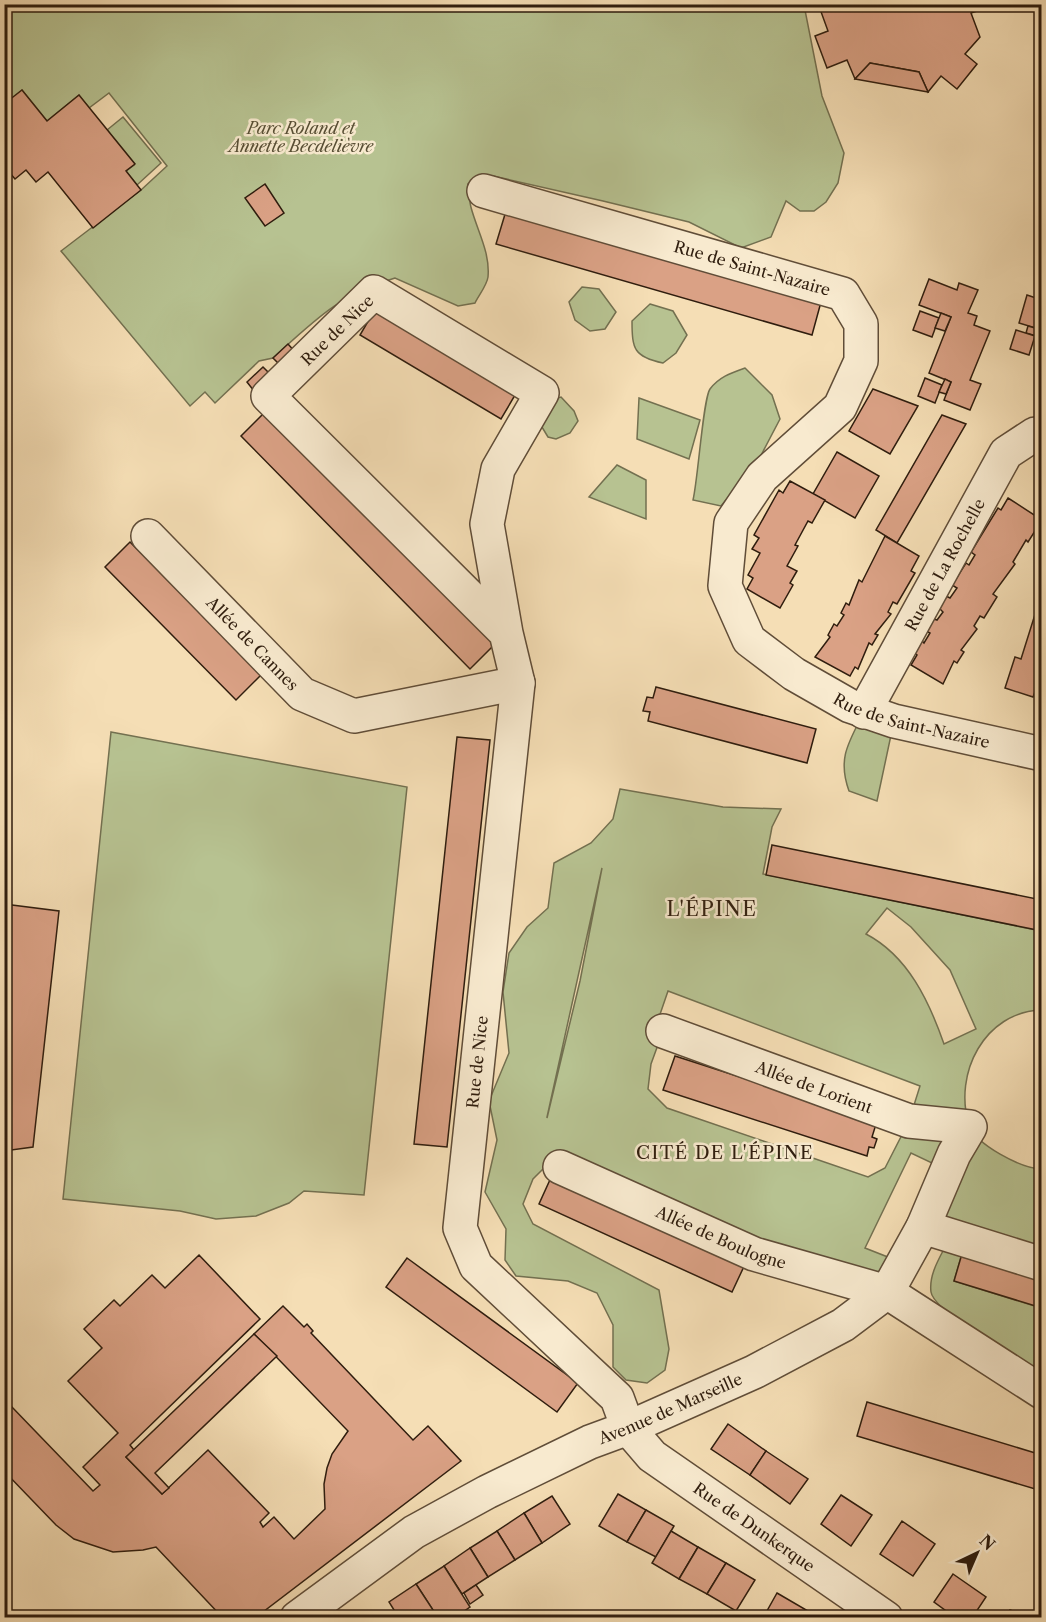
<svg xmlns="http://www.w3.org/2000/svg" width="1046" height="1622" viewBox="0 0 1046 1622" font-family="'Libre Caslon Text',serif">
	<rect width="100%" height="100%" fill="#f5deb5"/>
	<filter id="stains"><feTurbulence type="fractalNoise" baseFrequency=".00333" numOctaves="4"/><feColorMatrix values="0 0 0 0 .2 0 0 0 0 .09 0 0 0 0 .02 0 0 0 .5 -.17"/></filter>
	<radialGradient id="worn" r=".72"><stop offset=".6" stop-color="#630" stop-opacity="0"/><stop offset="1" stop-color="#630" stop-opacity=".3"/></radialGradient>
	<g fill="#b7c291" stroke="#737050" stroke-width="1.5" fill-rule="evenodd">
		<path d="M5 5H804L822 96 844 153 838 183 826 202 814 211H800L786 201 771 237 741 248 689 222 603 201 493 176 468 184C467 217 491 244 488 277 487 285 479 295 475 303L458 306 395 278C340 294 315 320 273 358L259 361 215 403 205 392 190 406 61 251 141 190 167 166 109 93 89 108 79 95 47 121 22 90 5 104V24L9 20 5 14Z"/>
		<polygon points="123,117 161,163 137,185 126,171 134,165 107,130"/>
		<polygon points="582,287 599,289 616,312 605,329 590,331 575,320 569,302"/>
		<path d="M650 304 673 311 687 335 676 353 663 363C634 357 632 349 632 321Z"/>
		<path d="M745 368 772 395 780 419 758 461 721 506 693 500C698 480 703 399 710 389 719 377 731 373 745 368Z"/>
		<polygon points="561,397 574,411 578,421 570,433 556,439 548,437 534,414 546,401"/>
		<polygon points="639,398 700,420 689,459 637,439"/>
		<polygon points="617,465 646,480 646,519 589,497"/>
		<path d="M864 712 894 721 877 801 849 791C837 758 849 742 864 712Z"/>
		<polygon points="111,732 407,787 364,1195 304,1191 289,1203 256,1216 216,1219 180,1211 63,1199"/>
		<path d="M620 789 723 807 781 809 772 827 763 874 1041 931V1010C985 1012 953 1073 969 1125 976 1145 1021 1168 1041 1169V1264L923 1227 947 1170 911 1153 865 1248 903 1263 887 1292 547 1165 533 1179 523 1204 533 1224 659 1290 669 1349 665 1370 647 1383 626 1380 613 1367V1325L597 1293 568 1281 516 1276 505 1260 506 1229 485 1192 497 1140 489 1101 509 1053 503 992 509 953 527 927 548 908 554 863 591 843 613 819ZM602 868 580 981 547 1118V1117ZM887 908 911 927 950 970 976 1029 944 1044C929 1001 908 956 866 934ZM668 991 920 1086 909 1121 885 1168 868 1177 667 1108 648 1089 651 1064 663 1031 656 1026Z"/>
		<path d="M964 1247 954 1281 1041 1308V1374C1022 1363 933 1311 931 1292 929 1277 937 1262 944 1249Z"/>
	</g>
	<g fill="#daa185" stroke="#2f1d0e" stroke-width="1.5">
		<polygon points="824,4 984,4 986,8 971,13 980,37 965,54 977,64 957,89 941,76 928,92 919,72 870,63 855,79 847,60 827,68 815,36 828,31 820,9"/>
		<polygon points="870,63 919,72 928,92 855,79"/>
		<polygon points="22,90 47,121 79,95 135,164 126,171 141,190 93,228 48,172 36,182 26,170 15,179 4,166 4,104"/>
		<polygon points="265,184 284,213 265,226 245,198"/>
		<polygon points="506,211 821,302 812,335 496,244"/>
		<polygon points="929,279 957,290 959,283 978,290 968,313 977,316 974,325 990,331 970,380 981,384 970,410 944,400 951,382 929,373 951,317 919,305"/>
		<polygon points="1027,295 1042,300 1042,330 1019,323"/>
		<polygon points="377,306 518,390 501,419 360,335"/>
		<polygon points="920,311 939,318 932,337 913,330"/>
		<polygon points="941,313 951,317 945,331 935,328"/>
		<polygon points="1028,326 1042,330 1040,337 1026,333"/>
		<polygon points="1016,330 1035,336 1029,355 1010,349"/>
		<polygon points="1042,332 1042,355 1035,354"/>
		<polygon points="288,344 296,353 281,366 273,358"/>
		<polygon points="263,367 271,375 254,391 247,382"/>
		<polygon points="925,378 942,385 935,403 918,396"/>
		<polygon points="945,379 951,382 946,394 939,392"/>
		<polygon points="873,389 918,406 890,454 849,431"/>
		<polygon points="265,412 494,645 470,669 241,436"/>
		<polygon points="942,415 966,424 897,543 876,530"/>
		<polygon points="837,452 879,476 855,518 813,494"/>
		<polygon points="790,481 825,500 812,523 808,521 795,545 798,546 787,566 797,571 790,583 793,585 780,608 747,589 753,578 748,575 760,553 752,549 759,538 754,535 779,490 783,493"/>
		<polygon points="1008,498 1042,520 1028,542 1026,540 1013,562 1015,564 993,594 997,597 984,618 980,616 974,626 977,629 961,650 964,652 957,663 954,661 943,684 911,665 917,655 913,652 921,640 924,643 930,633 926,631 934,619 937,620 943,612 939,608 946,596 950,598 957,588 952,585 966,563 969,565 975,555 971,552 998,508 1001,510"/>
		<polygon points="885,536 919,556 911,571 915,573 897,604 893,602 888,612 891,614 875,634 878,635 872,645 869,643 858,669 855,667 850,676 815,657 830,637 828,635 834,624 837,626 844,615 841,613 846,603 849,605 859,580 862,582"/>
		<polygon points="130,542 261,675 236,700 105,567"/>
		<polygon points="1037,608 1042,610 1042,673 1033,697 1005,688 1015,657 1021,659"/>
		<polygon points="656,687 816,729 807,763 648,721 650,712 643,711 647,697 653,698"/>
		<polygon points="457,737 490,740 447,1147 414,1144"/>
		<polygon points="772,845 1042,900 1042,931 766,875"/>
		<polygon points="4,904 59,911 33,1147 4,1151"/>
		<polygon points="675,1056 877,1121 872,1137 877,1139 874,1148 869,1147 867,1156 663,1090"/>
		<polygon points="554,1171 747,1260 732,1292 539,1204"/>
		<polygon points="964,1247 1042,1270 1042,1308 954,1281"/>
		<polygon points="199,1255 260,1319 130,1445 134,1450 126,1457 162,1494 208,1450 269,1513 260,1522 263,1527 274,1517 294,1539 325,1509 324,1484 327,1468 332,1454 348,1431 254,1334 283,1306 304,1327 307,1324 313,1331 311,1333 413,1440 428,1426 461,1461 255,1618 223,1618 156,1547 143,1550 113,1552 74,1539 56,1525 4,1471 4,1410 10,1405 93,1491 100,1485 83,1467 118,1433 68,1381 102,1348 84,1329 114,1300 120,1306 152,1275 165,1288"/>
		<polygon points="407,1258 578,1383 557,1412 386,1287"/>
		<polygon points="254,1334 277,1356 155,1473 169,1488 162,1494 126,1457"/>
		<polygon points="867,1402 1042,1455 1042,1491 857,1436"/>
		<polygon points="728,1424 766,1451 750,1475 711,1449"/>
		<polygon points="766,1451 808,1479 790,1504 750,1475"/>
		<polygon points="618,1494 646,1510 627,1542 599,1526"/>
		<polygon points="841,1495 872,1515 851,1546 821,1524"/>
		<polygon points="552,1496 570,1524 542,1543 524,1513"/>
		<polygon points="646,1510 674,1526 656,1557 627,1542"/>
		<polygon points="524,1513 542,1543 515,1560 497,1531"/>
		<polygon points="902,1521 935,1544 913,1576 880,1554"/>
		<polygon points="497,1531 515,1560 488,1577 470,1548"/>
		<polygon points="671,1531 698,1547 679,1579 652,1563"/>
		<polygon points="698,1547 726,1563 707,1594 679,1579"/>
		<polygon points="470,1548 488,1577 462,1594 444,1566"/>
		<polygon points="726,1563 755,1580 736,1611 707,1594"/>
		<polygon points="444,1566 470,1607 454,1618 438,1618 416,1584"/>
		<polygon points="953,1574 986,1597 972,1618 956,1618 934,1602"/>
		<polygon points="416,1584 435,1613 427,1618 399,1618 389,1602"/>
		<polygon points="476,1585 483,1595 470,1604 464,1593"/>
		<polygon points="777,1593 808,1611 804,1618 763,1618"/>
		<polygon points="1010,1610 1034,1618 1008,1618"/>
		<polygon points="808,1611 821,1618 804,1618"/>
	</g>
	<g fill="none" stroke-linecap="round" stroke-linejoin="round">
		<defs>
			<g id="minor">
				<path id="s1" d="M484 191 843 294 861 324V361L840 407 762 477 731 523 725 586 749 640 794 674 850 706 894 721 1042 754"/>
				<path id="s2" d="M148 536 302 694 354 716 518 683"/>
				<path id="s3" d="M506 633 487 524 498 469 542 393 374 292 268 396 506 633 518 683 460 1228 476 1266 617 1398 628 1428 652 1456 886 1618"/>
				<path id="s4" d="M864 712 1006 453 1035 434H1042"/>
				<path id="s5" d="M560 1167 754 1254 887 1292 1042 1392"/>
				<polyline points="923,1227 1042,1264"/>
				<path id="s6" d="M297 1618 414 1532 487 1492 590 1442 628 1428 754 1372 843 1325 887 1292 923 1227 954 1154 970 1127 909 1121 663 1031"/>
			</g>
		</defs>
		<use href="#minor" stroke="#604d38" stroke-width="36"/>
		<use href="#minor" stroke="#f8eacf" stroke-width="33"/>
	</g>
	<g text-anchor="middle" stroke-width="5" stroke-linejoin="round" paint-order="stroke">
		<g font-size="16" font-style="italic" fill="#584f35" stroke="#f8eacf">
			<text x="301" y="134">Parc Roland et<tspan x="301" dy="18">Annette Becdelièvre</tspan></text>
		</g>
		<g font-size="16" fill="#2f1d0e" stroke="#f8eacf">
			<text dy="6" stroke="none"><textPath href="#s1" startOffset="279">Rue de Saint-Nazaire</textPath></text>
			<text transform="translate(337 330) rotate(-44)" y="6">Rue de Nice</text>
			<text dy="6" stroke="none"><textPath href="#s4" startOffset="168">Rue de La Rochelle</textPath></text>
			<text dy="6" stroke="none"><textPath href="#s2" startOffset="150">Allée de Cannes</textPath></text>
			<text dy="6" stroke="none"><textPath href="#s1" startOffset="963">Rue de Saint-Nazaire</textPath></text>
			<text transform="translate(477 1062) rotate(-84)" y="6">Rue de Nice</text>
			<text transform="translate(814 1087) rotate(20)" y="6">Allée de Lorient</text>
			<text dy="6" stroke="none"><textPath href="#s5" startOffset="176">Allée de Boulogne</textPath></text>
			<text dy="6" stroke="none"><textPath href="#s6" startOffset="430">Avenue de Marseille</textPath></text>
			<text dy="6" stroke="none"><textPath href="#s3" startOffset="1962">Rue de Dunkerque</textPath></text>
		</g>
		<g font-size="18" letter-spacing="1.5" fill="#2f1d0e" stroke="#f8eacf">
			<text x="725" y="1159">CITÉ DE L'ÉPINE</text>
		</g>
		<g font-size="20" letter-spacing="1.5" fill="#2f1d0e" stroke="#f8eacf">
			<text x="712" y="916">L'ÉPINE</text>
		</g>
	</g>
	<rect width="1046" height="1622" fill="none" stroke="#f5deb5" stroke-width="24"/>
	<rect x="6" y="6" width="1034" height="1610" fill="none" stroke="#2f1d0e" stroke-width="3"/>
	<rect x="12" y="12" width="1022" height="1598" fill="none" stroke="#2f1d0e" stroke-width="1.5"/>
	<g transform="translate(977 1553) rotate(44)" stroke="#f8eacf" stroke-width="4.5" paint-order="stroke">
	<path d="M0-4.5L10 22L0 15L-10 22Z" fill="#2f1d0e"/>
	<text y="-9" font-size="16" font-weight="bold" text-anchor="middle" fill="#2f1d0e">N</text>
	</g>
	<rect width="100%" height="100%" filter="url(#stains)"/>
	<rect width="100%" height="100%" fill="url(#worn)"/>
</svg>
